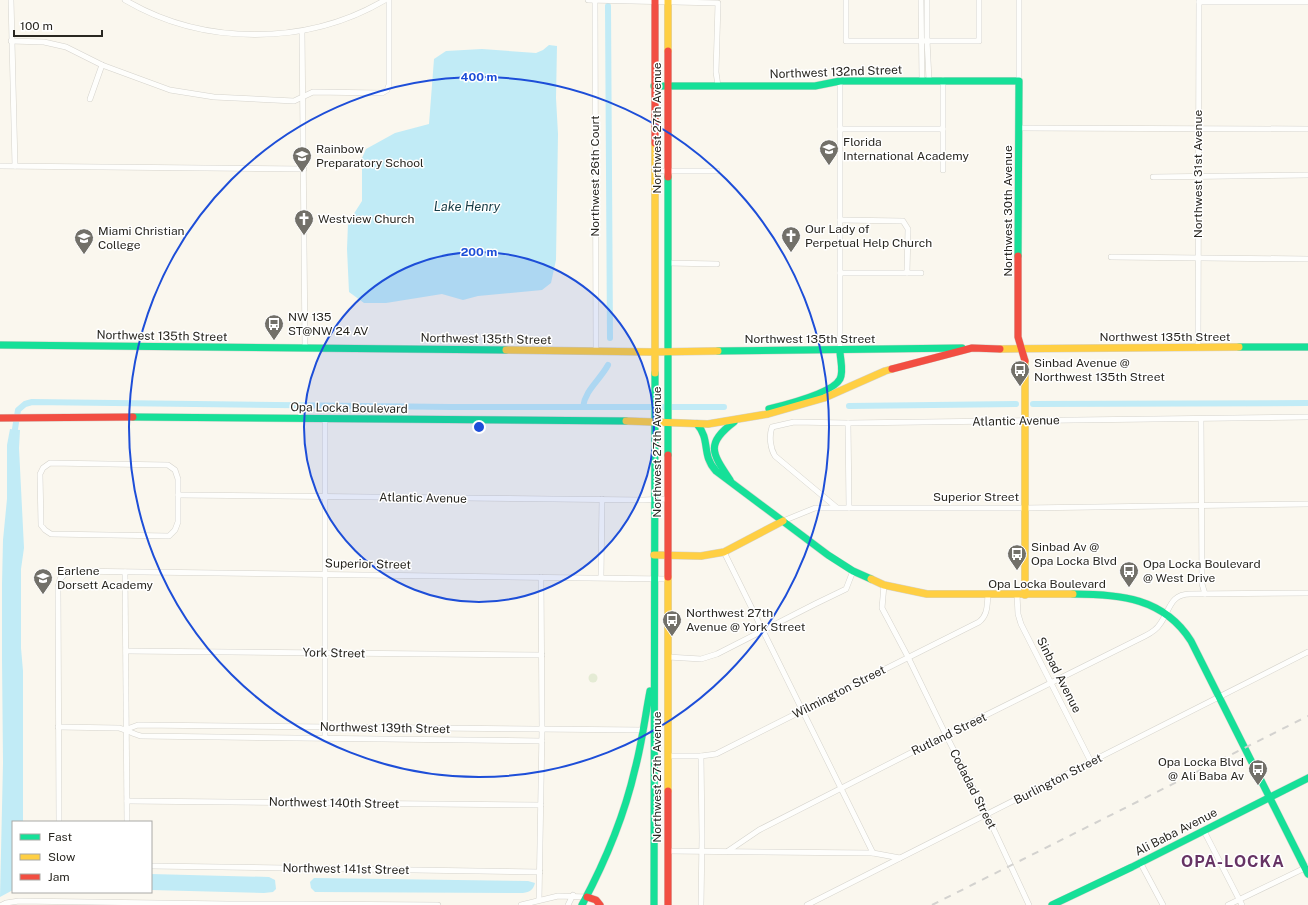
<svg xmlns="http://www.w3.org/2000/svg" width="1308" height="905" viewBox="0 0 1308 905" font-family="'Public Sans',sans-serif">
	<rect width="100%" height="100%" fill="#faf7ee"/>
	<circle fill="#e4ebd4" cx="593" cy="678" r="4.5"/>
	<g fill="#c1ebf6">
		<polygon points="549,45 557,46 556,98 558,134 556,260 551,283 542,290 478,296 463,300 442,294 386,303 364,303 349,292 347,249 348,223 362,201 362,158 366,149 395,133 429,124 434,59 446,51 482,49 536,53 543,50"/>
		<polygon points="10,429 20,430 19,448 24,548 21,569 21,648 23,671 23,822 13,822 13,890 0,897 3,763 2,659 2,584 3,540 7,499 7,445"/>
		<polygon points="151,874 269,877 275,880 276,889 273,892 264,893 151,890"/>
		<path d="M314 878 528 881 535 883C533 890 530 892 523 893L315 892 311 888 310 882Z"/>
	</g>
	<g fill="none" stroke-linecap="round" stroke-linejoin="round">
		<g stroke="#c1ebf6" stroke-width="6">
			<polyline points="608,6 610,338"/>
			<polyline points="1033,404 1308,403"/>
			<polyline points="849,406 1016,404"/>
			<path d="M583 407C585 390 600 380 608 365"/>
			<polyline points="15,429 18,410 25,404 32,402 451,407 724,407"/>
		</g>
		<defs>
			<g id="street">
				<polyline points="11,0 15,166"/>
				<path d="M125 0C203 46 307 46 385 0"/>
				<polyline points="588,0 718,3 716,72 718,86"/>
				<polyline points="595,0 596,351"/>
				<polyline points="846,0 846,41 979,41 979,0"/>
				<polyline points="921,0 922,80"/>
				<polyline points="927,0 927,40 929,80"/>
				<polyline points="1199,2 1308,2"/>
				<polyline points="302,31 305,348"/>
				<polyline points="11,41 44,42 66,47 102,65 170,90 214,97 294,101 313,92 382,93 387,90 389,85 389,0"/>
				<polyline points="943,80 943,170"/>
				<polyline points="1019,81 1019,0"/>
				<polyline points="90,99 102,65"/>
				<polyline points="1019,128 1308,129"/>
				<polyline points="840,129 943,129"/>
				<polyline points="0,166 304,169"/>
				<polyline points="654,171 717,171"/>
				<polyline points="1153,177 1308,175"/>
				<polyline points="840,220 903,221 908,229 907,273"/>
				<polyline points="1111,257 1308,259"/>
				<polyline points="668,263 717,264"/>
				<polyline points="840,273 921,273"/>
				<polyline points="1198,348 1199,0"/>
				<polyline points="840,351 840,81"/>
				<polyline points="1201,419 1202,584 1205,594"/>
				<polyline points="848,423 849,508"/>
				<polygon points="50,463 168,465 175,470 178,479 178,522 175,530 169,536 51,534 45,530 41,525 40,474 43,468"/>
				<polyline points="178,495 643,500 667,499"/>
				<path d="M836 507 775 456C770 448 769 436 772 427L794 422 848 423 1308 417"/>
				<polyline points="783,521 815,508 1024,508 1308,504"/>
				<polyline points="724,552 873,853"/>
				<polyline points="125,572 127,822"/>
				<polyline points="601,577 602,499"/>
				<polyline points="884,585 882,608 908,657 946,735 987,815 1029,905"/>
				<polyline points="1017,595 1018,614 1021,624 1091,762"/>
				<polyline points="126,651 542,655"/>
				<polyline points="668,657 701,659 717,654 815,604 846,589 853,571"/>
				<path d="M58 727 119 728C127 730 133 734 141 736L542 741"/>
				<polyline points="127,729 138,725 644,730"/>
				<polyline points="325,738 325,419"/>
				<path d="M668 756H701L716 754 979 622C988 615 987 605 988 595"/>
				<polyline points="127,801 541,805"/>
				<polyline points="59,822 58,587 60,579 68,571 667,579"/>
				<polyline points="1204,831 1242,905"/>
				<polyline points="668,851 873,853 900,858"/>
				<path d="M728 851 759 830 946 735 1145 636C1151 633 1157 629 1160 624 1170 610 1170 594 1190 594L1308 593"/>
				<polyline points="1140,862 1163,905"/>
				<polyline points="151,866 540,872"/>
				<polyline points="539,900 542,730 541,577"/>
				<polyline points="2,905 6,903 19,901 228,904 296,904 438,905"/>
				<polyline points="521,905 558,896 587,897"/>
				<polyline points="568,905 573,895"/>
				<polyline points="701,905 702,837 701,756"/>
				<polyline points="807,905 1308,652"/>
				<polyline points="1228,905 1307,867"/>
			</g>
			<g id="fast">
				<polyline points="654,86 815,86 840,81 1019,81 1018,256"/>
				<polyline points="668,177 668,455"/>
				<polyline points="0,345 506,350"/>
				<polyline points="1239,347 1308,347"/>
				<polyline points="718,351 962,348"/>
				<path d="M769 409C785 405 833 393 840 379 844 371 840 359 840 351"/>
				<polyline points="133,417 626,421"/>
				<path d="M697 424C711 440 701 455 716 471L828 555 853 571 871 579"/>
				<path d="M730 480C712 453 705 444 734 422"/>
				<path d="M1073 594C1120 594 1164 598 1191 641L1308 874"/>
				<path d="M582 905C605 862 624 817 635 769 642 743 645 717 650 691"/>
				<polyline points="654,905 655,373"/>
				<polyline points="1052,905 1132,867 1308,778"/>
			</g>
			<g id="slow">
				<polyline points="668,0 668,51"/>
				<polyline points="1000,349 1239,347"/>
				<polyline points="506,350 654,352 718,351"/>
				<polyline points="1025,361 1025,595"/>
				<polyline points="655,373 655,143"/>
				<polyline points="626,421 708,424 768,414 824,398 885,371 892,369"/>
				<polyline points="654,555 701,556 724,552 783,521"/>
				<polyline points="668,577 668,791"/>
				<polyline points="871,579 884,585 927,594 1073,594"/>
			</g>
			<g id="jam">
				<polyline points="668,51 668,177"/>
				<polyline points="655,143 655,0"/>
				<polyline points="1018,256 1018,337 1025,361"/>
				<polyline points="892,369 972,348 1000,349"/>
				<polyline points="0,418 133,417"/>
				<polyline points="668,455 668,577"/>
				<polyline points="668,791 668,905"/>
				<polyline points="587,897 596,900 600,905"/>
			</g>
		</defs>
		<use href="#street" stroke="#d5d3cc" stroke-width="6"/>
		<use href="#fast" stroke="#d5d3cc" stroke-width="8"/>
		<use href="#slow" stroke="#d5d3cc" stroke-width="8"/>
		<use href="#jam" stroke="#d5d3cc" stroke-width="8"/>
		<use href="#street" stroke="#fefefc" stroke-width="5"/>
		<use href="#fast" stroke="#16e098" stroke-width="7"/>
		<use href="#slow" stroke="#ffcf43" stroke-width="7"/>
		<use href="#jam" stroke="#f24e42" stroke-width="7"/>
		<polyline stroke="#d3d2cf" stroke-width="2" stroke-dasharray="7 7" stroke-linecap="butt" points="932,905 1308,716"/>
	</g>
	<circle cx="479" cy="427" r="175" fill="#1d4ed8" fill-opacity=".12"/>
	<g fill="none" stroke="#1d4ed8" stroke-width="2">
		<circle cx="479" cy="427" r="175"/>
		<circle cx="479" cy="427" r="350"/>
	</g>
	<defs>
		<symbol id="school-pin" viewBox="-11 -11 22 30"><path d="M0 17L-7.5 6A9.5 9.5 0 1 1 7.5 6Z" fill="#727069" stroke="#fff"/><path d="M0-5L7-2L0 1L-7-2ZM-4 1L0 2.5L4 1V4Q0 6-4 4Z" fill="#fff"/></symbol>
		<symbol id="church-pin" viewBox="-11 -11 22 30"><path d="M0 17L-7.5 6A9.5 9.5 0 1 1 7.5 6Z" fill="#727069" stroke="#fff"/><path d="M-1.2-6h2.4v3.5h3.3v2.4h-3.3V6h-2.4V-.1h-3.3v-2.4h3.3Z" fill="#fff"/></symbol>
		<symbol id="bus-pin" viewBox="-11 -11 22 30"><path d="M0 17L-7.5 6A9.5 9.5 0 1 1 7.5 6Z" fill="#727069" stroke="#fff"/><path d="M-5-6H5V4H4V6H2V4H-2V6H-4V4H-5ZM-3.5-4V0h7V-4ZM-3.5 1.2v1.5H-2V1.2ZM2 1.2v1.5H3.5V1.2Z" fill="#fff"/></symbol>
	</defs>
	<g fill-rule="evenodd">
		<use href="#school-pin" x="818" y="138" width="22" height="30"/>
		<use href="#school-pin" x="291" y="145" width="22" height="30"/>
		<use href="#church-pin" x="293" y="208" width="22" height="30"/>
		<use href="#church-pin" x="780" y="225" width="22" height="30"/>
		<use href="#school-pin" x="73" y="227" width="22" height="30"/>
		<use href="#bus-pin" x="263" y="313" width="22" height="30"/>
		<use href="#bus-pin" x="1009" y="359" width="22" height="30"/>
		<use href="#bus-pin" x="1006" y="543" width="22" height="30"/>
		<use href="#bus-pin" x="1118" y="560" width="22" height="30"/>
		<use href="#school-pin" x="32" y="567" width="22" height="30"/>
		<use href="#bus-pin" x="661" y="609" width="22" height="30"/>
		<use href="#bus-pin" x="1247" y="758" width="22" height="30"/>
	</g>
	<g text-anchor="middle" stroke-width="3" stroke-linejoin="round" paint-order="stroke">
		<g font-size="12" fill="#292721" stroke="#fff">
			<text transform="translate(836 72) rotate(-2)" y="4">Northwest 132nd Street</text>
			<text transform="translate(657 128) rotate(-90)" y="4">Northwest 27th Avenue</text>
			<text transform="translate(1198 174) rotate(-90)" y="4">Northwest 31st Avenue</text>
			<text transform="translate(595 176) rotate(-90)" y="4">Northwest 26th Court</text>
			<text transform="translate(1008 211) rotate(-90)" y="4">Northwest 30th Avenue</text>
			<text transform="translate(162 336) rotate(1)" y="4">Northwest 135th Street</text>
			<text x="1165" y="341">Northwest 135th Street</text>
			<text transform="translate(486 339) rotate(1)" y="4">Northwest 135th Street</text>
			<text x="810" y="343">Northwest 135th Street</text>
			<text transform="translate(349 408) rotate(1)" y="4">Opa Locka Boulevard</text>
			<text transform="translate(1016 421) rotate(-1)" y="4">Atlantic Avenue</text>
			<text transform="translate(657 452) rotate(-90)" y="4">Northwest 27th Avenue</text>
			<text x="976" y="501">Superior Street</text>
			<text transform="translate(423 498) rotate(1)" y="4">Atlantic Avenue</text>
			<text transform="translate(368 564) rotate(1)" y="4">Superior Street</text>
			<text x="1047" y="588">Opa Locka Boulevard</text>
			<text transform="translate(334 653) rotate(1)" y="4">York Street</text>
			<text transform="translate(1059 675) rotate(63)" y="4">Sinbad Avenue</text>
			<text transform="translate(839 692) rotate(-27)" y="4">Wilmington Street</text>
			<text transform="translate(385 728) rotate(1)" y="4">Northwest 139th Street</text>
			<text transform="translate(949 734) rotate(-26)" y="4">Rutland Street</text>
			<text transform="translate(657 777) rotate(-90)" y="4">Northwest 27th Avenue</text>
			<text transform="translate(1058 779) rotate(-27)" y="4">Burlington Street</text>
			<text transform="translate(973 789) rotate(63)" y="4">Codadad Street</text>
			<text transform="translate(334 803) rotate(1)" y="4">Northwest 140th Street</text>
			<text transform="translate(1176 832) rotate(-27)" y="4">Ali Baba Avenue</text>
			<text transform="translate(346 869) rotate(1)" y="4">Northwest 141st Street</text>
		</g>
		<g font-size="12" fill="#292721" stroke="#fff" text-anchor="start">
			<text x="843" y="146">Florida<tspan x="843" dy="14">International Academy</tspan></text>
			<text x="316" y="153">Rainbow<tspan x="316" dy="14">Preparatory School</tspan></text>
			<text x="318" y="223">Westview Church</text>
			<text x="805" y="233">Our Lady of<tspan x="805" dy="14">Perpetual Help Church</tspan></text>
			<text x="98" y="235">Miami Christian<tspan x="98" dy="14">College</tspan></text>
			<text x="288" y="321">NW 135<tspan x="288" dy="14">ST@NW 24 AV</tspan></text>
			<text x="1034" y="367">Sinbad Avenue @<tspan x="1034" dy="14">Northwest 135th Street</tspan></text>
			<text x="1031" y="551">Sinbad Av @<tspan x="1031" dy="14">Opa Locka Blvd</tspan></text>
			<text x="1143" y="568">Opa Locka Boulevard<tspan x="1143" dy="14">@ West Drive</tspan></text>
			<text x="57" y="575">Earlene<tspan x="57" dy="14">Dorsett Academy</tspan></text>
			<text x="686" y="617">Northwest 27th<tspan x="686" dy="14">Avenue @ York Street</tspan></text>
			<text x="1244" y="766" text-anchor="end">Opa Locka Blvd<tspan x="1244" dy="14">@ Ali Baba Av</tspan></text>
		</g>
		<g font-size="13" font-style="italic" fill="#163b45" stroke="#fff">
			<text x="467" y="211">Lake Henry</text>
		</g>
		<g font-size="16" font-weight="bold" letter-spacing="1" fill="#663364" stroke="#fff">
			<text x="1233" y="867">OPA-LOCKA</text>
		</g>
	</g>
	<circle cx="479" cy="427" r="6" fill="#1d4ed8" stroke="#fff" stroke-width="2"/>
	<g font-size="12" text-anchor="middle" font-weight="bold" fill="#1d4ed8" stroke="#fff" stroke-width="3" stroke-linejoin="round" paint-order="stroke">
		<text x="479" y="81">400 m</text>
		<text x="479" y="256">200 m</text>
	</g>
	<rect x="12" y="821" width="140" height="72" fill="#ffffff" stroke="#a9a9a6"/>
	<rect x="20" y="834" width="20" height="6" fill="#16e098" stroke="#a9a9a6"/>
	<text x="48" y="841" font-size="12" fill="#292721">Fast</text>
	<rect x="20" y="854" width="20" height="6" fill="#ffcf43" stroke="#a9a9a6"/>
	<text x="48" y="861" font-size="12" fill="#292721">Slow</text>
	<rect x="20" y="874" width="20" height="6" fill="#f24e42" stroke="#a9a9a6"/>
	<text x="48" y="881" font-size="12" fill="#292721">Jam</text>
	<path d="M14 30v6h88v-6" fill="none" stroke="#292721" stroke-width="2"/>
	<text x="20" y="30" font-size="12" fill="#292721" stroke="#ffffff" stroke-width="3" paint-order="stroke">100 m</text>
</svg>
